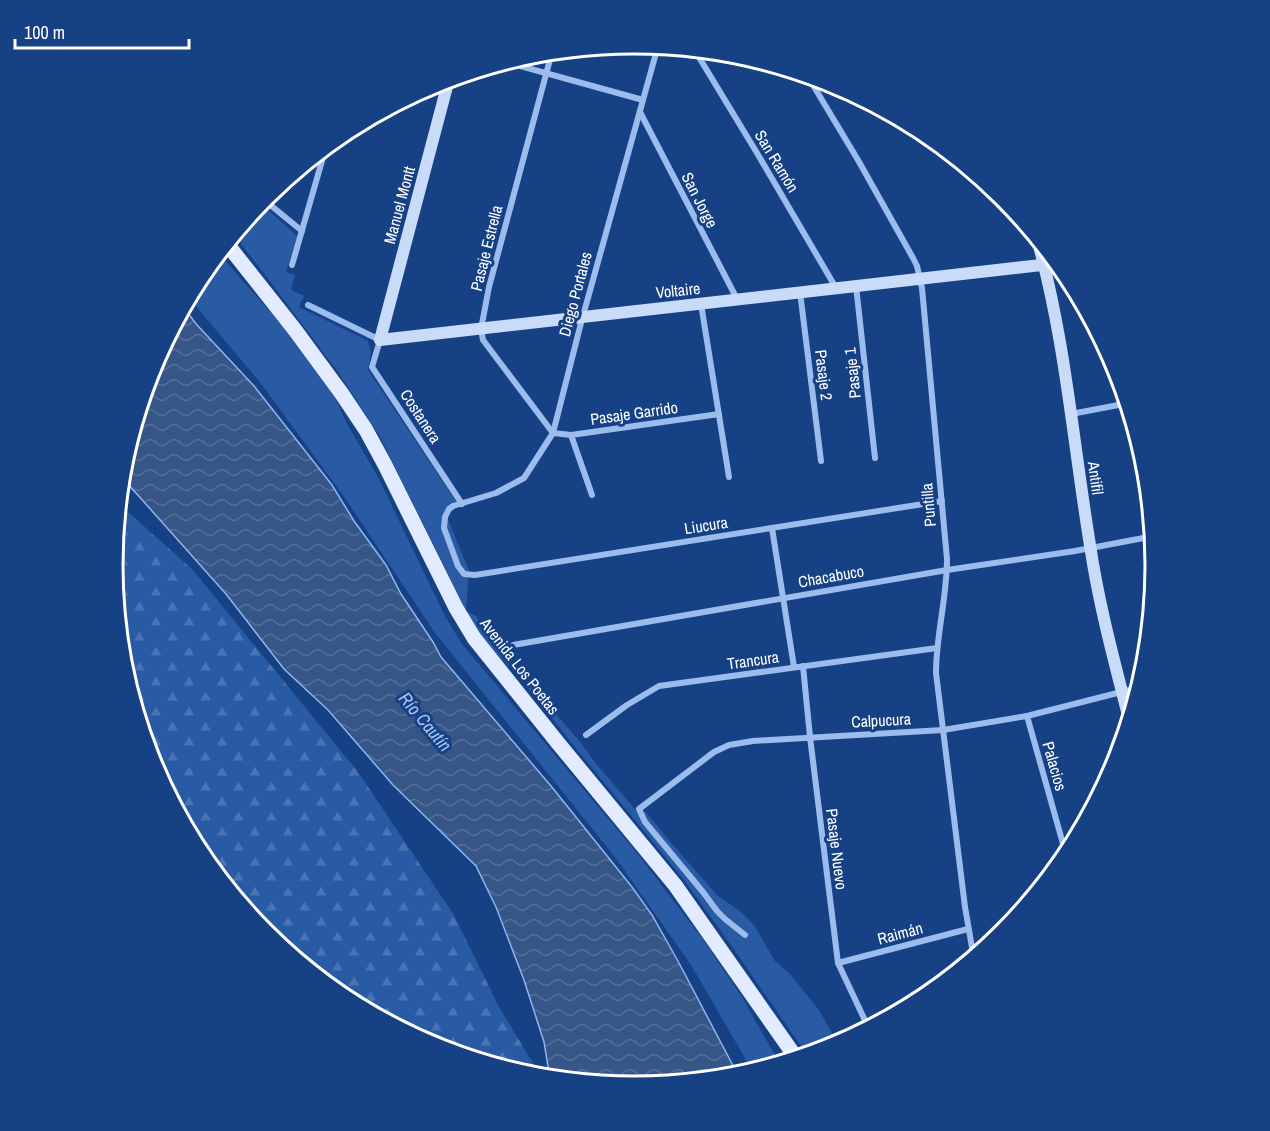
<svg xmlns="http://www.w3.org/2000/svg" width="1270" height="1131" viewBox="0 0 1270 1131" font-family="'Archivo Narrow',sans-serif">
	<defs>
		<pattern id="forest-firs" width="22" height="20" patternUnits="userSpaceOnUse" patternTransform="scale(1.5)"><rect width="22" height="20" fill="#295aa4"/><path d="M5 1l3.5 6h-7zM16 11l3.5 6h-7z" fill="#4973b2"/></pattern>
		<pattern id="water-waves" width="16" height="10" patternUnits="userSpaceOnUse" patternTransform="scale(1.5)"><rect width="16" height="10" fill="#375688"/><path d="M0 5q4-4 8 0t8 0" fill="none" stroke="#556f9a"/></pattern>
	</defs>
	<rect width="100%" height="100%" fill="#174185"/>
	<g fill="#295aa4">
		<polygon points="260,203 297,236 286,272 295,275 291,290 304,296 299,307 368,341 371,352 368,370 459,506 445,512 469,571 466,611 476,616 497,645 504,646 532,686 581,743 593,760 640,815 645,811 672,844 718,896 740,911 755,926 774,960 789,973 819,1010 839,1046 808,1056 733,948 684,880 574,746 520,678 493,650 466,616 445,568 379,435 338,372 272,284 234,235"/>
		<polygon points="219,254 288,332 333,392 346,422 379,479 444,614 462,644 637,853 702,938 742,997 780,1064 751,1073 745,1058 691,965 615,857 435,633 345,498 259,381 189,298 201,275"/>
	</g>
	<polygon fill="url(#forest-firs)" points="119,504 192,569 358,772 454,915 499,1007 542,1078 533,1077 435,1048 345,999 266,934 201,855 153,765 123,667 113,565"/>
	<polygon fill="url(#water-waves)" stroke="#8eb6f0" stroke-width="1.5" points="184,308 197,325 254,386 332,485 354,521 386,565 401,594 433,642 441,657 551,786 632,887 652,915 679,963 739,1077 635,1087 550,1079 544,1042 524,980 496,907 476,866 393,785 328,710 284,669 226,594 136,493 122,479 123,463 153,365"/>
	<g fill="none" stroke-linecap="round" stroke-linejoin="round">
		<g stroke="#9cbced" stroke-width="6">
			<polyline points="658,46 581,323 553,433 524,478 496,493 453,506 449,509 445,517 444,528 458,566 464,574 475,575 942,501"/>
			<polyline points="694,49 757,153 836,288"/>
			<polyline points="552,52 489,287 481,329 483,340 553,433 571,435 719,414"/>
			<polyline points="506,62 643,100"/>
			<path d="M807 75 858 160 913 258 917 266 922 288 947 559C947 598 936 635 936 673L965 907 974 959"/>
			<polyline points="640,112 737,299"/>
			<polyline points="263,199 302,231"/>
			<polyline points="292,265 326,147"/>
			<polyline points="856,286 875,458"/>
			<polyline points="800,292 821,461"/>
			<polyline points="701,304 729,477"/>
			<polyline points="308,305 380,340 372,367 462,504"/>
			<polyline points="1071,414 1129,403"/>
			<polyline points="571,435 592,495"/>
			<polyline points="772,528 794,667"/>
			<polyline points="513,645 947,570 1075,551 1154,536"/>
			<polyline points="803,666 810,737 838,963 869,1029"/>
			<polyline points="1027,716 1067,858"/>
			<polyline points="586,735 627,705 659,686 937,648"/>
			<polyline points="745,935 725,919 717,911 703,892 645,822 639,809 714,752 729,745 753,741 943,730 1027,716 1141,687"/>
			<polyline points="838,963 968,929"/>
		</g>
		<g stroke="#c8dbf9" stroke-width="12">
			<polyline points="449,79 380,340 1059,263"/>
			<path d="M1036 235C1065 336 1073 442 1090 545 1099 606 1115 664 1130 723"/>
		</g>
		<polyline stroke="#e2ebff" stroke-width="15" points="227,244 295,330 342,394 366,430 385,465 456,608 474,638 558,743 675,885 797,1059"/>
	</g>
	<g text-anchor="middle" stroke-width="6" stroke-linejoin="round" paint-order="stroke">
		<g font-size="16" fill="#fff" stroke="#174185">
			<text transform="translate(777 161) rotate(59)" y="6">San Ramón</text>
			<text transform="translate(700 200) rotate(63)" y="6">San Jorge</text>
			<text transform="translate(399 205) rotate(-75)" y="6">Manuel Montt</text>
			<text transform="translate(486 248) rotate(-76)" y="6">Pasaje Estrella</text>
			<text transform="translate(678 290) rotate(-6)" y="6">Voltaire</text>
			<text transform="translate(575 294) rotate(-75)" y="6">Diego Portales</text>
			<text transform="translate(852 373) rotate(-96)" y="6">Pasaje 1</text>
			<text transform="translate(824 375) rotate(83)" y="6">Pasaje 2</text>
			<text transform="translate(634 413) rotate(-8)" y="6">Pasaje Garrido</text>
			<text transform="translate(421 416) rotate(57)" y="6">Costanera</text>
			<text transform="translate(1096 478) rotate(82)" y="6">Antifil</text>
			<text transform="translate(928 505) rotate(-95)" y="6">Puntilla</text>
			<text transform="translate(706 525) rotate(-9)" y="6">Liucura</text>
			<text transform="translate(831 576) rotate(-10)" y="6">Chacabuco</text>
			<text transform="translate(753 660) rotate(-8)" y="6">Trancura</text>
			<text transform="translate(520 666) rotate(52)" y="6">Avenida Los Poetas</text>
			<text transform="translate(881 720) rotate(-3)" y="6">Calpucura</text>
			<text transform="translate(1055 766) rotate(74)" y="6">Palacios</text>
			<text transform="translate(837 849) rotate(83)" y="6">Pasaje Nuevo</text>
			<text transform="translate(900 933) rotate(-15)" y="6">Raimán</text>
		</g>
		<g font-size="18" font-style="italic" fill="#a7c6f5" stroke="#174185">
			<text transform="translate(425 722) rotate(50)" y="6">Río Cautín</text>
		</g>
	</g>
	<path d="M0 0H1270V1131H0ZM123 565a511 511 0 1 1 1022 0a511 511 0 1 1-1022 0Z" fill="#174185" fill-rule="evenodd"/>
	<path fill="none" stroke="#fff" stroke-width="3" d="M123 565a511 511 0 1 1 1022 0a511 511 0 1 1-1022 0Z"/>
	<path d="M15 39v9h174v-9" fill="none" stroke="#ffffff" stroke-width="3"/>
	<text x="24" y="39" font-size="18" fill="#ffffff" stroke="#174185" stroke-width="4.5" paint-order="stroke">100 m</text>
</svg>
